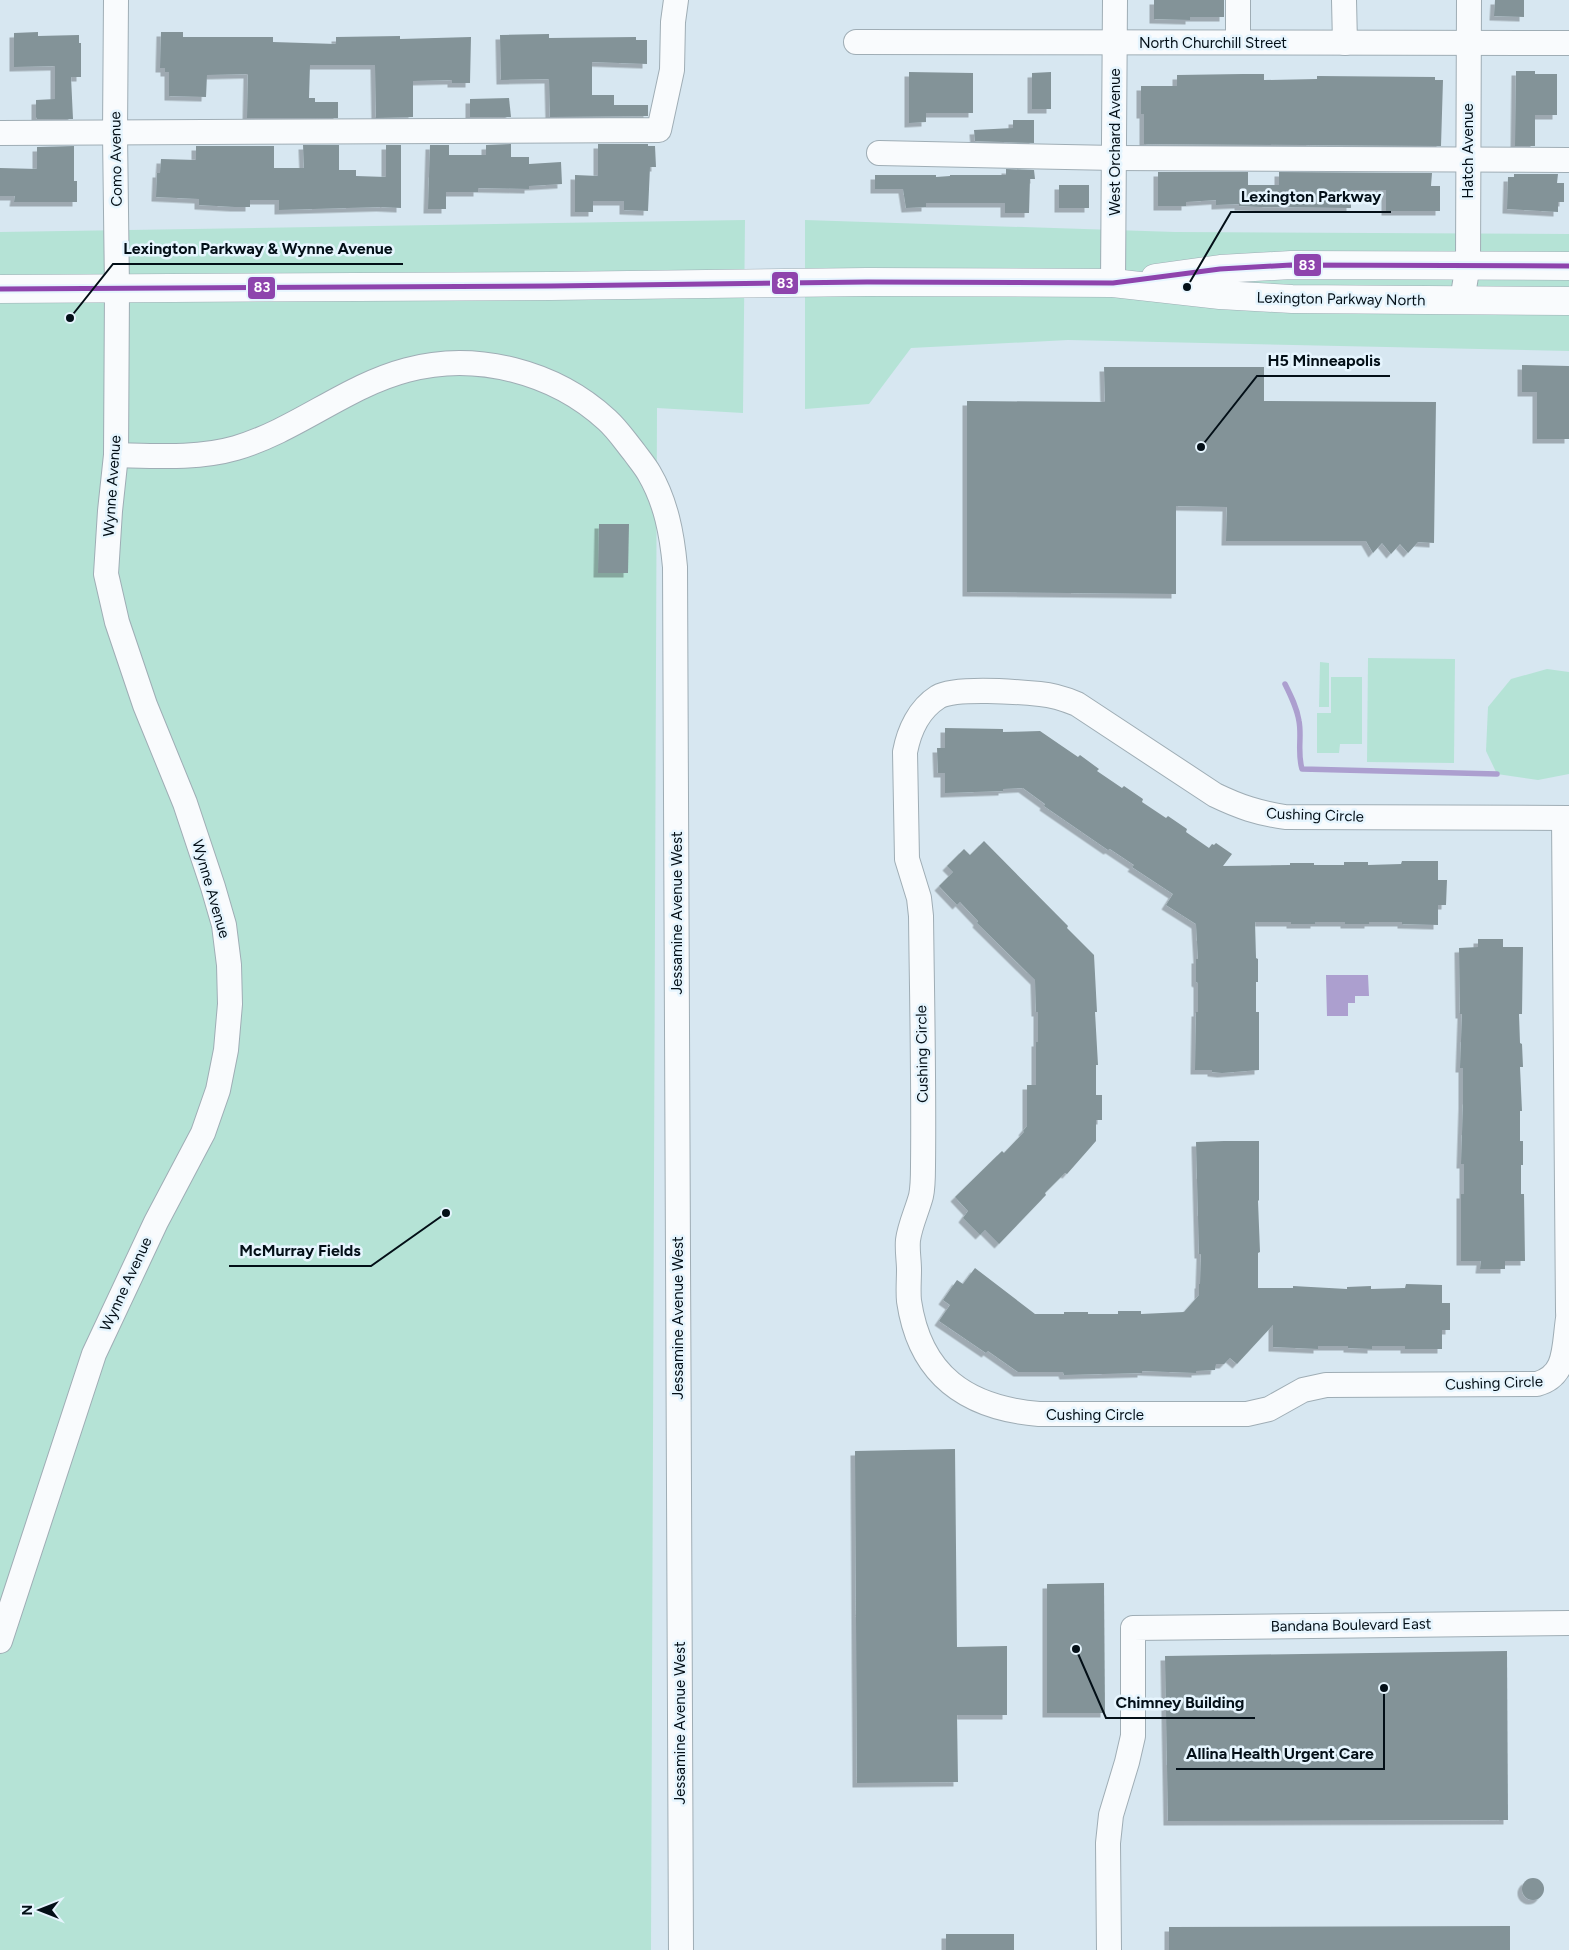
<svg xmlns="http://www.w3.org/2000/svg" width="1569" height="1950" viewBox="0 0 1569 1950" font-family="Figtree,sans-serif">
	<defs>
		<filter id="shadow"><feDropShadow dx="-4.5" dy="4.5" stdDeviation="0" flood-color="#0004"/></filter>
	</defs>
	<rect width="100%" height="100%" fill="#d7e7f1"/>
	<g fill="#b5e3d6">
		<polygon points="745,220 743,413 657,408 651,1950 0,1950 0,232"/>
		<polygon points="805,220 1175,232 1569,234 1569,351 1068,340 911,348 869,404 805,409"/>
		<polygon points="1368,658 1455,659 1454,763 1367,762"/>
		<polygon points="1320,662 1329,663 1329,707 1319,707"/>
		<polygon points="1547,669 1569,672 1569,774 1538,780 1497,774 1486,751 1488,707 1511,679"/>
		<polygon points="1331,677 1362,677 1362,744 1340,744 1339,753 1317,753 1317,713 1331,713"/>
	</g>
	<polygon fill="#ac9fcf" points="1326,975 1368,975 1369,996 1355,996 1355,1003 1348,1003 1348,1016 1327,1016"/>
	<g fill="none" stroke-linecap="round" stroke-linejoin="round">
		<path stroke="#ac9fcf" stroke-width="5.5" d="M1285 684C1291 696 1297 708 1299 721 1302 737 1297 752 1302 769L1497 774"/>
	</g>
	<g fill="#839398" filter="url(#shadow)">
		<polygon points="1154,0 1224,0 1224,17 1190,17 1190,20 1154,19"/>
		<polygon points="1495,0 1524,0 1524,17 1494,16"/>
		<polygon points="38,32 38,36 79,35 79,43 81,43 81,77 71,77 73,119 37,119 36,117 36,100 55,99 55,66 14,67 14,33"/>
		<polygon points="161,32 183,32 183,37 273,37 273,42 336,44 336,37 400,36 400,39 471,37 470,83 452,83 452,80 413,81 413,117 376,118 375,65 310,65 309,98 315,98 315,102 338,102 338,118 247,118 248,74 207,75 206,97 169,96 169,72 165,72 165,68 160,68"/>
		<polygon points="549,34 549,38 636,37 636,40 647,40 647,64 592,62 592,95 614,95 614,105 648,105 648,116 550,117 549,79 501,80 500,35"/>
		<polygon points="1516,71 1535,71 1535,74 1557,74 1557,115 1535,115 1535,146 1515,146"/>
		<polygon points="909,72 973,73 973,113 926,113 926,122 909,123"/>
		<polygon points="1051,72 1051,109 1032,109 1032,73"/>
		<polygon points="1243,74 1264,74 1264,80 1317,79 1317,76 1435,77 1435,80 1443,80 1441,146 1144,144 1144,114 1141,114 1141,86 1177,86 1177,75"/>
		<polygon points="509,98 511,117 470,117 470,99"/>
		<polygon points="1013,120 1034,120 1034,143 975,141 974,130 1013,128"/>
		<polygon points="511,144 511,157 529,157 529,164 561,162 562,184 529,186 529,189 478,188 478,192 446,192 446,209 428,209 430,145 449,145 449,155 486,155 486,145"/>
		<polygon points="598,144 648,144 648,146 655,146 656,167 650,167 648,211 624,210 624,201 593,201 593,212 575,212 575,175 598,176"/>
		<polygon points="303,145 339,145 339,170 356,170 356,176 386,177 386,145 401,145 401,208 381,207 279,210 279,200 250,200 250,207 235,207 199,205 199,199 156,197 157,173 160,173 161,159 196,160 196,146 274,146 274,168 304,168"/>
		<polygon points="74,146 74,181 77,181 77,202 14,202 15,196 0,196 0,168 37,169 37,147"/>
		<polygon points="1006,169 1034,170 1035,179 1030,179 1029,213 1005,213 1005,203 926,203 926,207 906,208 903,189 875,189 875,175 936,175 936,177 950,176 950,175 1006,175"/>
		<polygon points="1158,172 1248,172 1248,185 1279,185 1279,172 1432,173 1431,186 1440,186 1440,211 1386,211 1386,190 1351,190 1351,208 1260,207 1239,206 1239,204 1216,205 1216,200 1186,202 1186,206 1158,206"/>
		<polygon points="1514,174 1558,174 1557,183 1564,183 1564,202 1558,202 1558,212 1507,209 1508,177 1514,177"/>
		<rect x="1059" y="185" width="30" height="23"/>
		<polygon points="1522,365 1569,366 1569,439 1537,439 1537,392 1522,392"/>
		<polygon points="1104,367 1264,367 1264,401 1436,402 1434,543 1418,542 1408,553 1400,544 1391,554 1382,543 1373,553 1366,541 1226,541 1227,507 1176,506 1176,594 967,592 967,401 1105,402"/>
		<polygon points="599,524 629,524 628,573 598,573"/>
		<polygon points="945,728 1003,729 1003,732 1040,731 1078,757 1080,755 1099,769 1097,771 1122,788 1124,786 1143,799 1142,802 1166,818 1168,816 1187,829 1186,832 1209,848 1212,844 1214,845 1216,843 1232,854 1223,866 1290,865 1290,863 1314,863 1314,865 1344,865 1344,862 1368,862 1368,865 1401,864 1402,861 1438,861 1438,880 1447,880 1446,905 1438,905 1438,925 1402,924 1402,922 1369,922 1369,924 1345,924 1345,922 1315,922 1315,924 1291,924 1291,922 1255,922 1256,958 1258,959 1258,982 1256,982 1256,1012 1259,1012 1259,1070 1222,1073 1212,1072 1212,1070 1195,1070 1196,1012 1198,1012 1198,983 1196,982 1196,959 1198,959 1196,924 1166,905 1173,894 1132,867 1134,865 1110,849 1108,850 1044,806 1045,804 1023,788 1003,789 1003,791 945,793 945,773 938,773 937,748 945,748"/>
		<polygon points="984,841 1068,926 1067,928 1094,955 1097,1012 1095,1012 1098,1065 1096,1065 1096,1095 1102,1095 1102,1120 1096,1120 1096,1141 1067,1174 1065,1173 1045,1193 1046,1195 999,1244 985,1230 980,1235 963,1218 968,1211 955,1197 1002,1151 1004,1153 1024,1132 1023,1131 1027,1126 1027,1085 1036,1085 1036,1042 1038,1042 1038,1012 1036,1012 1035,980 977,923 978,921 960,902 957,905 939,886 953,872 947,866 964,849 970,855"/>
		<polygon points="1478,939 1503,939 1503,947 1523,947 1522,1014 1519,1014 1520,1043 1522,1044 1523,1067 1520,1067 1522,1111 1520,1111 1520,1141 1523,1141 1523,1165 1521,1165 1521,1194 1524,1194 1525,1261 1505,1261 1505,1269 1480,1269 1481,1261 1461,1261 1461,1194 1464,1194 1464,1164 1461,1164 1463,1104 1463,1068 1460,1068 1462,1014 1460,1014 1459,948 1478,947"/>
		<polygon points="1224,1141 1259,1141 1259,1200 1258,1201 1260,1252 1258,1253 1258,1288 1293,1288 1293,1286 1347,1289 1347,1287 1371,1286 1371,1289 1405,1288 1406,1284 1442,1285 1442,1303 1450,1303 1450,1330 1442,1330 1442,1349 1405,1349 1405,1346 1372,1346 1372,1349 1348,1348 1348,1346 1318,1346 1318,1349 1273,1347 1273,1325 1237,1364 1230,1358 1224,1364 1216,1364 1215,1370 1196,1371 1196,1373 1142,1371 1142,1373 1064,1375 1063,1372 1018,1372 988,1351 986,1353 939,1321 950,1305 943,1300 957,1280 963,1284 975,1268 1035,1314 1064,1314 1064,1312 1088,1312 1088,1314 1118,1314 1118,1311 1141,1311 1141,1314 1184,1312 1199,1295 1199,1284 1200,1284 1201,1254 1199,1254 1196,1142"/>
		<polygon points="955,1449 957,1647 1007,1646 1007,1715 957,1715 958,1782 857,1783 855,1451"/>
		<polygon points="1104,1583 1105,1713 1047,1713 1047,1584"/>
		<polygon points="1507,1651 1508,1820 1168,1821 1165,1656"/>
		<circle cx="1533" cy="1889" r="11"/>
		<polygon points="1510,1926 1510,1950 1169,1950 1169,1927"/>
		<rect x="946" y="1934" width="68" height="16"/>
	</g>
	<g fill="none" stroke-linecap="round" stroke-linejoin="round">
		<defs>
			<g id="minor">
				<polyline points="1344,0 1345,43"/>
				<polyline points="856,42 1569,43"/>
				<polyline points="1238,42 1238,0"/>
				<polyline points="0,133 659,130 672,70 673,22 676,0"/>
				<polyline points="879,153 1115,158 1569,160"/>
				<polyline points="1113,283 1115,0"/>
				<polyline points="1462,301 1468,264 1469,0"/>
				<path d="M116 455C156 456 198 459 236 448 297 430 346 386 407 370 476 351 555 372 607 420 618 430 625 441 634 452 639 459 645 466 649 473 666 502 672 534 675 567L681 1950"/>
				<polyline points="1564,818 1568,1312"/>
				<path d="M1569 818 1285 817C1258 813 1240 807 1215 795L1077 704C1065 699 1053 695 1040 694 1019 692 955 687 938 697 919 709 909 731 905 752L907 859 919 898 921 916C922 999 924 1083 923 1166 923 1176 923 1187 921 1196 917 1211 910 1225 908 1240 907 1250 909 1260 909 1270 909 1280 908 1291 909 1301 920 1376 967 1408 1039 1414H1247L1269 1409 1303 1390 1326 1385 1537 1384C1569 1375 1563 1345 1569 1312"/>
				<polyline points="0,1641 94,1354 156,1222 203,1133 218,1090 226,1050 230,1004 229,965 224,925 213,887 185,803 145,705 117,622 106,574 110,511 116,455 117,289 115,133 116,0"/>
				<polyline points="1109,1950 1108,1843 1111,1815 1127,1762 1133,1736 1133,1628 1569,1623"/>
			</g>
			<g id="major">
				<polyline points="1155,278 1220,269 1291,265 1569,266"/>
				<polyline points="0,289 551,286 867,282 1113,283 1220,295 1292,299 1569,301"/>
			</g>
		</defs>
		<use href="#minor" stroke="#9fadb5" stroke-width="26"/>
		<use href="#major" stroke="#9fadb5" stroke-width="29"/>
		<use href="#minor" stroke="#f9fbfd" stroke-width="24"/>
		<use href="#major" stroke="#f9fbfd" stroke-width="28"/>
		<defs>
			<polyline id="bus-1" points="0,289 551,286 867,282 1113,283 1220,269 1291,265 1569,266"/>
		</defs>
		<use href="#bus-1" stroke="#e6f5fe" stroke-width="9"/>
		<use href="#bus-1" stroke="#8e44ad" stroke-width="5"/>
	</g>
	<g text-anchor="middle" stroke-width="5" stroke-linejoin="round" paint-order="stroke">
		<g font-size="15" fill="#030f17" stroke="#e6f5fe">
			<text x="1213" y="48">North Churchill Street</text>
			<text transform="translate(1115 142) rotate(-90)" y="5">West Orchard Avenue</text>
			<text transform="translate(1468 151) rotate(-90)" y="5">Hatch Avenue</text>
			<text transform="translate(116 159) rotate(-91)" y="5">Como Avenue</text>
			<text transform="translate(1341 299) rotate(1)" y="5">Lexington Parkway North</text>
			<text transform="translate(112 486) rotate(-86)" y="5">Wynne Avenue</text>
			<text transform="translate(1315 815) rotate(2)" y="5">Cushing Circle</text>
			<text transform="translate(211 889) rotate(74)" y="5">Wynne Avenue</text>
			<text transform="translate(677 913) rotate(-90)" y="5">Jessamine Avenue West</text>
			<text transform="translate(922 1054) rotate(-91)" y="5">Cushing Circle</text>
			<text transform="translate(126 1284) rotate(-65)" y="5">Wynne Avenue</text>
			<text transform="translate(678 1318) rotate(-90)" y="5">Jessamine Avenue West</text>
			<text transform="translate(1494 1383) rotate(-2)" y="5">Cushing Circle</text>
			<text x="1095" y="1420">Cushing Circle</text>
			<text transform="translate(1351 1625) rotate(-1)" y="5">Bandana Boulevard East</text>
			<text transform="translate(680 1723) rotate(-90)" y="5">Jessamine Avenue West</text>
		</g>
	</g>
	<path fill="none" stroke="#030f17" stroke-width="2" d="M1187 287L1231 212H1391M70 318L113 264H403M1201 447L1257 376H1390M446 1213L371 1266H229M1076 1649L1106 1718H1255M1384 1688L1384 1769H1176"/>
	<g fill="#030f17" stroke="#e6f5fe" stroke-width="2">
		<circle cx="1187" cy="287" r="5"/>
		<circle cx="70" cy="318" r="5"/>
		<circle cx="1201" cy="447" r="5"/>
		<circle cx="446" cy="1213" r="5"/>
		<circle cx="1076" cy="1649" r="5"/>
		<circle cx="1384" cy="1688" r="5"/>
	</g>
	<g font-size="16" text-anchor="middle" font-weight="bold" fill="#030f17" stroke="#e6f5fe" stroke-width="5" stroke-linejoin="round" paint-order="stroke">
		<text x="1311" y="202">Lexington Parkway</text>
		<text x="258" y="254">Lexington Parkway &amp; Wynne Avenue</text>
		<text x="1324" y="366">H5 Minneapolis</text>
		<text x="300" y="1256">McMurray Fields</text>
		<text x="1180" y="1708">Chimney Building</text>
		<text x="1280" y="1759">Allina Health Urgent Care</text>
	</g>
	<g stroke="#e6f5fe" stroke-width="2">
		<rect x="1293" y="253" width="29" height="24" rx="5" fill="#8e44ad"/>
		<rect x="771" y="271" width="28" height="24" rx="5" fill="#8e44ad"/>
		<rect x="247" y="276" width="29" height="24" rx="5" fill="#8e44ad"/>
	</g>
	<g font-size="14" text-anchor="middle" font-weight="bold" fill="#fff">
		<text x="1307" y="270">83</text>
		<text x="785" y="288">83</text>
		<text x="262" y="292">83</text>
	</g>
	<g transform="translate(40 1910) rotate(270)" stroke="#e6f5fe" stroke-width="4" paint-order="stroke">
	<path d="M0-4L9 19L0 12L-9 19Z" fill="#030f17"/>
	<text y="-8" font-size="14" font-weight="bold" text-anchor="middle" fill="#030f17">N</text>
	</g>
</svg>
